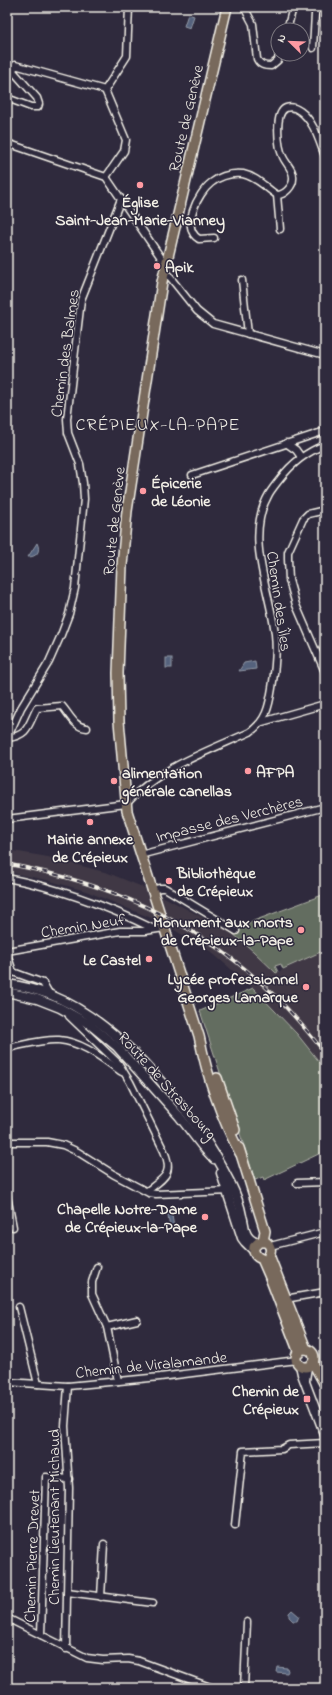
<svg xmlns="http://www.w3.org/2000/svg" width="332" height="1695" viewBox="0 0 332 1695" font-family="'Indie Flower',sans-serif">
	<rect width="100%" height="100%" fill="#2f2a3d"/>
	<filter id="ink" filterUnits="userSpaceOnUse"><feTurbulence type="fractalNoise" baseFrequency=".025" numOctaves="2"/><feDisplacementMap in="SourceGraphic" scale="8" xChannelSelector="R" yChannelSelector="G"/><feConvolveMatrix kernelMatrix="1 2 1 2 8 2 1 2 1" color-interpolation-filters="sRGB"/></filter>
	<g filter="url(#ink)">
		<g fill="#403945">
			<polygon points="7,850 48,857 108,873 145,888 156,920 86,891 47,880 7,872"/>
			<polygon points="160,895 232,933 253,951 276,973 325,950 325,1069 297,1034 253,988 210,951 171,928"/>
		</g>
		<g fill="#646d61" stroke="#acafa4">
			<polygon points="325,894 325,950 283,969 281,964 275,966 278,972 276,973 253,951 232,933 235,928"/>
			<polygon points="253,988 297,1034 325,1069 325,1151 264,1180 263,1177 255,1180 200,1011"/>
		</g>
		<g fill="#54627d" stroke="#949ba8">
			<polygon points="188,14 194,16 190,28 184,26"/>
			<path d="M37 543C41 551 37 557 28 557Z"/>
			<rect x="166" y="658" width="6" height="10"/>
			<polygon points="255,661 256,669 239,671 244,663"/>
			<polygon points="167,1210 171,1210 174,1227 170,1228"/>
			<polygon points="292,1610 299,1616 297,1621 293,1621 289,1617 289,1613"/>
			<polygon points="277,1667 287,1668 288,1671 287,1673 276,1672"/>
		</g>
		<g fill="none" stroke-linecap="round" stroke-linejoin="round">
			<defs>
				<g id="street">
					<path d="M244 7 253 24 257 59C260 65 264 66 271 66L278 60 279 54"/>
					<polyline points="322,7 325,25"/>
					<polyline points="287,30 293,7"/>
					<polyline points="313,48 315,14 317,7"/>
					<polyline points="105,90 126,140 124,151 106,177"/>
					<polyline points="105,90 127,56 129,7"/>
					<polyline points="7,98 31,107 38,107 39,104 37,98 13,71 15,65 105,90"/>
					<polyline points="7,143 106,177 166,265"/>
					<polyline points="277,195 280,229"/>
					<path d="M214 238 199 239C180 228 198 193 211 183 220 176 232 173 243 174 257 177 266 188 277 195 285 195 293 186 293 179 294 170 286 164 283 157 278 147 274 113 286 108 291 106 296 108 300 111 314 121 319 141 325 156"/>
					<polyline points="164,272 169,276 197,311 213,324 325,355"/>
					<polyline points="242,280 248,334"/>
					<polyline points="286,443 296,450 301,457"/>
					<polyline points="192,475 325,431"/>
					<polyline points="325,510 308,514 303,519 288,552 288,559 289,580 296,605 325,672"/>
					<polyline points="262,722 325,704"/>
					<path d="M8 738C29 735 28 725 37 708L62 706C70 715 74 727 87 728"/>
					<polyline points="7,739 21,708 49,662 61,635 69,614 75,588 84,499 83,483 80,464 68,433 67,419 81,300 121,199"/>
					<path d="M7 819 126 804C158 768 206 752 250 732 266 721 269 707 272 688 275 670 277 652 275 634 270 589 244 537 269 494 272 489 276 484 280 479 292 463 306 452 325 445"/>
					<polyline points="140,855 325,807"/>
					<path d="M7 878C59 888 107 906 154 929"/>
					<polyline points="151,890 160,888 165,888 236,931"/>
					<polyline points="7,951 120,931 145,931 164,928"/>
					<polyline points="7,954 13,972 43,983 50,995"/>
					<path d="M69 1016 119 1064 130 1082 164 1151C174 1174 164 1178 147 1191"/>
					<path d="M7 1048C24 1045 42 1039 59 1040 83 1042 103 1059 122 1072"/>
					<polyline points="7,1142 47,1142 63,1145 78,1152 113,1174 149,1193 156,1194 231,1191"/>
					<polyline points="297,1183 325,1182"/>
					<polyline points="7,1196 13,1227"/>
					<polyline points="270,1246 325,1232"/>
					<polyline points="97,1267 92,1282 92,1294 107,1327 118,1381"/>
					<polyline points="285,1299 325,1292"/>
					<polyline points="19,1307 38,1384"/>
					<polyline points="107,1327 137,1320"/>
					<polyline points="7,1382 68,1386 160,1377 297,1360"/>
					<polyline points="235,1525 243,1451 282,1449 289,1445 325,1443"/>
					<polyline points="67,1592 153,1603"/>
					<polyline points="101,1597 104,1544"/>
					<polyline points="7,1618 87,1658 103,1660 128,1659 139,1661 213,1688"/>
					<polyline points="41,1635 46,1477 69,1479"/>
					<polyline points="66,1649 69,1488 65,1426 68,1386"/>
					<polyline points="244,1688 247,1622"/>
				</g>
				<g id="secondary">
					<path d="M7 984C22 986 37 990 51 995 123 1024 197 1116 231 1184 236 1194 240 1205 242 1216 244 1221 244 1228 246 1233 248 1238 252 1241 257 1243"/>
					<polyline points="7,992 37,999 60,1008 89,1024 117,1047 179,1116 202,1146 214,1159"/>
					<polyline points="221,1173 242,1238 245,1242 253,1250"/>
					<polyline points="300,1365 302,1374 325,1435"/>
					<polyline points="305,1380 307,1367"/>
				</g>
				<g id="primary">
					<path d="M227 7 162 282 127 511 122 566 118 673 119 721 127 811 199 1036C207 1076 221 1117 240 1153"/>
					<polyline points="217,1078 235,1130"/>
					<polyline points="239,1148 265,1231 263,1241"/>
					<circle cx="305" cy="1358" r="9"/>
					<path d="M299 1353 269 1275 262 1259C256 1257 253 1253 254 1247L259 1242H266C270 1245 272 1250 269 1255L306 1349"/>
					<polyline points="313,1363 325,1385"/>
				</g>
			</defs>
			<use href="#street" stroke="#f4f1e8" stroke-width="9"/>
			<use href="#secondary" stroke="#f4f1e8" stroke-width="11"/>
			<use href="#primary" stroke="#f4f1e8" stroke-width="12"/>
			<use href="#street" stroke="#2f2a3d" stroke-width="6"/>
			<use href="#secondary" stroke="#2f2a3d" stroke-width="8"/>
			<use href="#primary" stroke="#78695c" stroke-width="9"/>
			<defs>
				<path id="rail" d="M7 864C108 882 201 923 275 996 293 1014 309 1033 325 1053"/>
			</defs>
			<use href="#rail" stroke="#f4f1e8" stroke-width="3.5"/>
			<use href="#rail" stroke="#2f2a3d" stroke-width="2" stroke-dasharray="6" stroke-linecap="butt"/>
		</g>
	</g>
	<g fill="#ff9aa2" stroke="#2f2a3d" stroke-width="1.5">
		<circle cx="140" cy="185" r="4"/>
		<circle cx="157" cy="266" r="4"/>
		<circle cx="143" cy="491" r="4"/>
		<circle cx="248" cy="771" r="4"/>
		<circle cx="114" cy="781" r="4"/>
		<circle cx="90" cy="822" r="4"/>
		<circle cx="169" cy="881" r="4"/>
		<circle cx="301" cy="930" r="4"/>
		<circle cx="149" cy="959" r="4"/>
		<circle cx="306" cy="987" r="4"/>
		<circle cx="205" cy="1217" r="4"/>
		<rect x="303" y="1395" width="8" height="8" rx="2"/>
	</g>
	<g text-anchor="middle" stroke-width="3" stroke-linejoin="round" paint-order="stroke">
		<g font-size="16" fill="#f4f1e8" stroke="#2f2a3d">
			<text transform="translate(185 118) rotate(-77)" y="6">Route de Genève</text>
			<text transform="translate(64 353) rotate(-82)" y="6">Chemin des Balmes</text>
			<text transform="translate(113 521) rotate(-84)" y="6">Route de Genève</text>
			<text transform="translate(280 601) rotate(82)" y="6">Chemin des Îles</text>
			<text transform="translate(229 818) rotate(-14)" y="6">Impasse des Verchères</text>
			<text transform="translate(83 925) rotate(-9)" y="6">Chemin Neuf</text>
			<text transform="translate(168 1085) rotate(48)" y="6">Route de Strasbourg</text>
			<text transform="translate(151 1364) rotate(-6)" y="6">Chemin de Viralamande</text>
			<text transform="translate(53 1517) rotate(-90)" y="6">Chemin Lieutenant Michaud</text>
			<text transform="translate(31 1556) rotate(-88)" y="6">Chemin Pierre Drevet</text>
		</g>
		<g font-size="16" font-weight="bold" fill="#f4f1e8" stroke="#2f2a3d" text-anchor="start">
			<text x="140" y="207" text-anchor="middle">Église<tspan x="140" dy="18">Saint-Jean-Marie-Vianney</tspan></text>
			<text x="165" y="272">Apik</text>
			<text x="151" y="488">Épicerie<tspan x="151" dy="18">de Léonie</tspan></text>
			<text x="256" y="777">AFPA</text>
			<text x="122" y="778">alimentation<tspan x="122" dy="18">générale canellas</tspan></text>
			<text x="90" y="844" text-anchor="middle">Mairie annexe<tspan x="90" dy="18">de Crépieux</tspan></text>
			<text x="177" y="878">Bibliothèque<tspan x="177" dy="18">de Crépieux</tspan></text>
			<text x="293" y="927" text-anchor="end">Monument aux morts<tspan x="293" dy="18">de Crépieux-la-Pape</tspan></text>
			<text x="141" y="965" text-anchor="end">Le Castel</text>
			<text x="298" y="984" text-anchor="end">Lycée professionnel<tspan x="298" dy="18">Georges Lamarque</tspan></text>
			<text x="197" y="1214" text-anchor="end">Chapelle Notre-Dame<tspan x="197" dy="18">de Crépieux-la-Pape</tspan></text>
			<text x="299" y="1396" text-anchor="end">Chemin de<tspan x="299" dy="18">Crépieux</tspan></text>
		</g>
		<g font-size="18" letter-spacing="1" fill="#f4f1e8" stroke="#2f2a3d">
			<text x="158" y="430">CRÉPIEUX-LA-PAPE</text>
		</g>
	</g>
	<rect width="332" height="1695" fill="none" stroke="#2f2a3d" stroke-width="24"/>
	<rect x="12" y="12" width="308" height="1671" fill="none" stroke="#f4f1e8" stroke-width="1.5" filter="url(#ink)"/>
	<g transform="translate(290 42) rotate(293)"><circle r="19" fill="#2f2a3d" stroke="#7e7a81"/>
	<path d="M0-3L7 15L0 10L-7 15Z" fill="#ff9aa2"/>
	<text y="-6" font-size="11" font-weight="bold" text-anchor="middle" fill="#f4f1e8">N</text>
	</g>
</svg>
